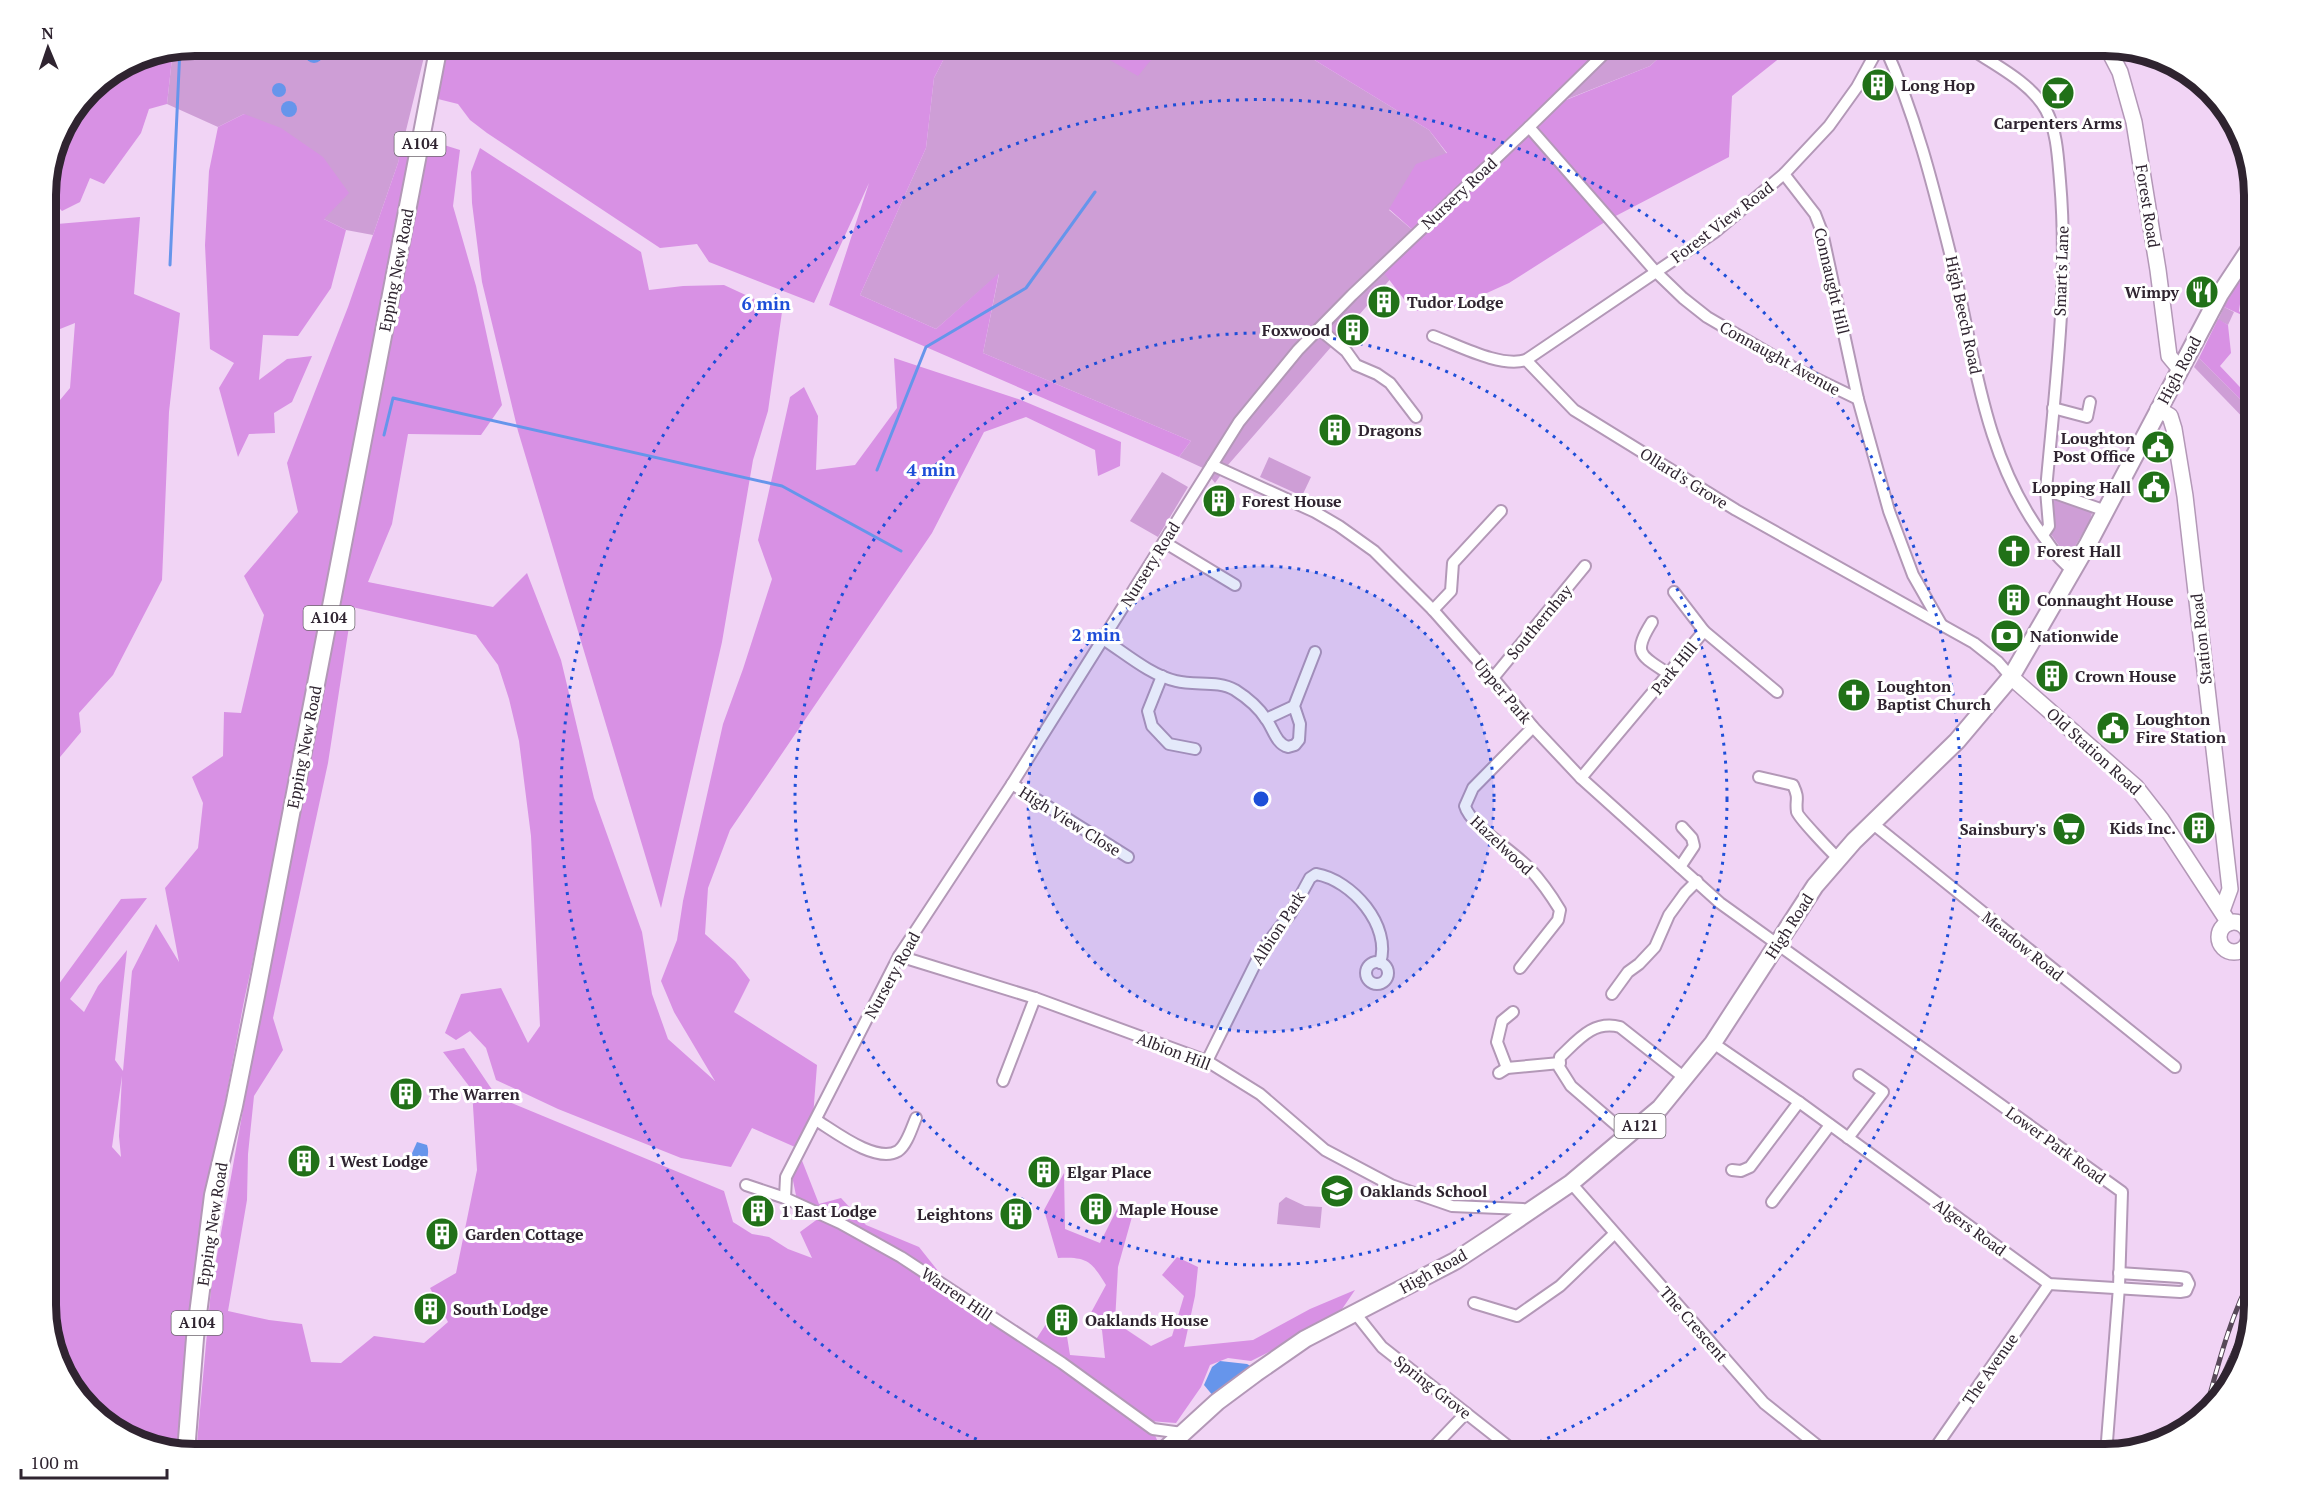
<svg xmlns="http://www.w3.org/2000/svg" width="2300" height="1499" viewBox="0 0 2300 1499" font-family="'PT Serif',serif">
	<rect width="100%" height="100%" fill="#f1d4f5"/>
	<g fill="#ce9ed6">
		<polygon points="194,45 424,45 424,57 398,163 373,235 346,230 324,219 244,114 218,127 167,104 173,49"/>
		<polygon points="951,45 1290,45 1429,130 1447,154 1389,210 1416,233 1393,276 1228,465 1215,483 1203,468 1179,457 1191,441 983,353 999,274 936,329 860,295 926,148 934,78"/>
		<polygon points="1613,45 1673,45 1650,66 1565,100"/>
		<polygon points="2224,307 2234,312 2228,325 2218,320"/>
		<polygon points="2199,358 2255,414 2255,430 2194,367"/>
		<polygon points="1269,457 1311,477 1302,496 1260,477"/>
		<polygon points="1162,472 1188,487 1158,537 1130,521"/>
		<polygon points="2054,496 2092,513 2090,521 2071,553 2065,554 2050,533 2051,503"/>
		<polygon points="1286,1197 1305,1206 1322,1207 1320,1228 1277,1224 1279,1203"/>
	</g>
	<g fill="#d891e4" fill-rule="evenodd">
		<polygon points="448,45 951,45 934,78 926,148 860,295 936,329 999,273 983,353 1191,441 1179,457 829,305 869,183 814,303 709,262 697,244 660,248 487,133 470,120 458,104 438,99"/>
		<polygon points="1083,45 1163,45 1138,76"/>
		<polygon points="1290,45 1613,45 1566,100 1650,66 1673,45 1796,45 1732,96 1729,157 1608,220 1509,283 1447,311 1413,311 1384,273 1416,233 1389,209 1416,164 1447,153 1429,130"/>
		<polygon points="173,49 167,104 149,109 141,133 104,184 90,178 80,202 62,211 45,194 57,137 89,88 137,56"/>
		<polygon points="244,114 281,128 323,157 349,193 324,219 346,230 331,288 298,336 263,335 259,380 287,359 312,356 292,402 274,413 275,433 249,434 238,457 219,388 234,363 210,349 205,245 209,171 218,127"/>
		<path d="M404 132 414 135 292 781 244 1001 212 1172 181 1450 112 1429 65 1380 45 1314V1003L121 899 147 898 70 999 84 1012 98 986 127 950 115 1060 123 1071 132 971 156 924 179 962 165 888 198 848 203 803 192 777 223 756 224 712 241 713 264 615 244 576 298 512 287 463 348 307 398 163ZM122 1076 119 1136 121 1157 112 1147Z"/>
		<path d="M428 140 460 150 453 206 476 286 502 405 481 435 408 434 392 524 368 582 493 607 527 573 561 660 594 798 642 932 652 994 668 1039 715 1081 674 1012 661 981 677 940 683 901 723 724 743 669 772 579 758 540 790 397 804 387 818 416 816 470 855 465 897 408 894 358 1021 400 1121 442 1120 466 1098 476 1095 450 1026 417 984 432 932 533 730 830 708 888 705 934 735 961 750 980 734 1012 817 1065 813 1117 795 1147 752 1128 731 1167 681 1158 558 1109 496 1080 486 1048 470 1031 456 1040 445 1033 461 994 501 988 528 1043 540 1026 531 836 519 741 509 699 498 665 476 635 352 607 328 763 273 1018 283 1050 254 1096 248 1154 247 1200 228 1311 269 1320 302 1324 311 1362 341 1363 374 1336 424 1343 448 1322 430 1288 456 1273 477 1170 472 1090 443 1052 464 1048 497 1097 724 1191 733 1222 752 1234 769 1237 788 1249 812 1258 800 1232 819 1218 798 1205 792 1176 801 1158 819 1204 841 1198 866 1225 919 1247 969 1310 1033 1344 1050 1318 1065 1324 1070 1355 1105 1358 1102 1330 1087 1320 1106 1285C1091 1261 1088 1257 1058 1258L1044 1210 1064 1173 1065 1229 1100 1243 1120 1203 1135 1206 1118 1267 1115 1322 1151 1346 1172 1336 1184 1296 1162 1275 1177 1257 1198 1267 1195 1296 1184 1347 1253 1340 1310 1309 1355 1290 1336 1318 1251 1361 1228 1358 1210 1365 1201 1387 1176 1423 1149 1421 1157 1440 1156 1454H196L211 1289 254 1048Z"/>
		<polygon points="480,148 641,252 649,290 683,286 724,285 782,312 768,411 753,460 722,642 661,908 518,431 482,282 472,203 471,172"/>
		<polygon points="140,217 134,294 180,313 169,412 162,580 113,675 79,713 81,732 45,775 45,418 70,388 75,323 45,335 45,225"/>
		<polygon points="2240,282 2255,294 2255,301 2246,301 2240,304 2239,311 2242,315 2224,307 2237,284"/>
		<polygon points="2218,319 2228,325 2231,353 2220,366 2255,403 2255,414 2199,358"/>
	</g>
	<g fill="#6695eb">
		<circle cx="314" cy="54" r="9"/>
		<circle cx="279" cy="90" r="7"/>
		<circle cx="289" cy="109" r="8"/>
		<path d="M417 1142 427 1145C430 1153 427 1165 419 1169L412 1167 409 1160Z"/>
		<polygon points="1220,1361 1247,1364 1254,1368 1214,1397 1204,1385 1212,1367"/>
	</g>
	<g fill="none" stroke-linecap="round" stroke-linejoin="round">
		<g stroke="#6695eb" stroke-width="3">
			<polyline points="170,265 180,48"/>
			<polyline points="384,435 393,398 782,486 901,551"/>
			<polyline points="877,470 926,347 1026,288 1095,192"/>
		</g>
		<defs>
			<g id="street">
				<path d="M1884 45C1915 113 1933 185 1951 257 1975 354 1982 453 2043 536 2053 549 2059 561 2073 570"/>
				<path d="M1965 45C1991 63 2030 81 2046 110 2057 131 2058 158 2060 181 2069 283 2055 388 2046 490L2049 526 2043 535"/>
				<polyline points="1529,127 1655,271 1683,298 1707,317 1794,368 1858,399"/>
				<polyline points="1784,174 1815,214 1822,232 1858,399 1889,511 1913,575 1941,624"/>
				<polyline points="1319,329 1346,351 1356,365 1377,374 1390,383 1416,417"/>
				<path d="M1433 336C1458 345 1500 368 1526 360L1715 232 1784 174 1829 126 1857 87 1880 45"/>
				<polyline points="1526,360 1574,410 1736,510 1974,643 1998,662 2011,677"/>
				<polyline points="2053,408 2087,417 2090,402"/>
				<polyline points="1212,465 1315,512 1339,526 1374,551 1433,610 1493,678 1533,727 1581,778 1720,903 2122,1192 2119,1287 2106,1454"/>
				<polyline points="2046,490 2106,511"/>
				<polyline points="1164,542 1235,585"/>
				<polyline points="1674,592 1704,631"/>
				<polyline points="1433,610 1451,591 1453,563 1501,511"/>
				<path d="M1652 622C1632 654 1640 655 1669 674"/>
				<path d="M1103 639C1125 653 1150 675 1176 681 1195 686 1218 680 1235 690 1246 697 1259 708 1266 719 1273 728 1276 744 1288 747L1295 745 1299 740 1300 724 1294 706 1315 652"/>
				<polyline points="1162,676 1148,711 1152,726 1169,744 1195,749"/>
				<polyline points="1493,678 1585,566"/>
				<polyline points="1266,719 1294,706"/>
				<path d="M1759 777 1793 785C1800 800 1795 799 1797 812 1798 817 1832 853 1838 858"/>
				<polyline points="1581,778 1704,631 1777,692"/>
				<polyline points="1012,784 1128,857"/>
				<polyline points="1872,823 2175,1067"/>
				<polyline points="1680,867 1694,846 1692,838 1682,827"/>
				<polyline points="899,956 1035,998 1207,1061 1260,1094 1325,1150 1391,1185 1452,1206 1523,1209 1529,1212"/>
				<circle cx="1377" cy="973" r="11"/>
				<path d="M1520 968 1558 920 1560 910C1551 895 1541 881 1529 868 1513 851 1470 825 1465 806L1473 788 1533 727"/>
				<polyline points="1612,994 1628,972 1639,964 1655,947 1669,915 1685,893 1697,881"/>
				<polyline points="1713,1043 1799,1102 2049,1284 2180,1292 2186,1291 2189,1284 2186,1278 2180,1277 2119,1273"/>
				<path d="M1207 1061 1262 950 1291 913 1310 878 1316 874C1352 880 1392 926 1380 963"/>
				<polyline points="1507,1068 1497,1042 1502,1021 1513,1012"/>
				<polyline points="1499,1073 1507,1068 1560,1063"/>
				<polyline points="1003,1081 1035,998"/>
				<path d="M816 1120C834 1131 876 1164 898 1151 907 1145 912 1127 916 1118"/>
				<path d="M1629 1136 1571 1086 1559 1067 1560 1057C1578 1040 1593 1020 1620 1027L1686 1079"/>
				<polyline points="1848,1138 1883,1092 1859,1075"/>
				<polyline points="1732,1170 1741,1171 1750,1167 1799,1102"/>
				<polyline points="1571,1183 1764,1403 1828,1454"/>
				<polyline points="746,1185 785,1198 840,1223 901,1257 1062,1363 1153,1429 1182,1433"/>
				<polyline points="785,1198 786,1177 899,956 1012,784 1239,422 1298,350 1352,295 1529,127 1613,45"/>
				<polyline points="1772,1202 1830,1125"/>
				<polyline points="1474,1303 1517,1316 1560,1286 1614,1234"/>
				<polyline points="1355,1313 1382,1347 1518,1454"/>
				<polyline points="1427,1454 1466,1413"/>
				<polyline points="1931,1454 2049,1284"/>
			</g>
			<g id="secondary">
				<polyline points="2106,45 2120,72 2134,122 2158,270 2169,356 2179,368"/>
				<polyline points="2158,409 2170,416 2174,429 2185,496 2230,889 2222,911"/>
				<polyline points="2011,677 2136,787 2161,819 2229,923"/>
				<circle cx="2234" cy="937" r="15"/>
			</g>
			<g id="primary">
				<polyline points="186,1452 195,1338 213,1195 234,1106 256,996 439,45"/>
				<polyline points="1160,1454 1217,1402 1256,1373 1305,1339 1455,1261 1493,1236 1571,1183 1660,1108 1713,1043 1815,886 1854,841 1957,741 2011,677 2088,544 2220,294 2255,241"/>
			</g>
		</defs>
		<use href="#street" stroke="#b398b7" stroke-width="14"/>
		<use href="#secondary" stroke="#b398b7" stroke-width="18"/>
		<use href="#primary" stroke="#b398b7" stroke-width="20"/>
		<use href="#street" stroke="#fff" stroke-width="10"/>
		<use href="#secondary" stroke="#fff" stroke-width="15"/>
		<use href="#primary" stroke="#fff" stroke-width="16"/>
		<defs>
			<g id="rail">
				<polyline points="2222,1378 2254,1307"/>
				<path d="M2206 1409C2219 1361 2231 1314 2255 1270"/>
			</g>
		</defs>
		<use href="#rail" stroke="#574858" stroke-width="5"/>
		<use href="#rail" stroke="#fff" stroke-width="3" stroke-dasharray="9" stroke-linecap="butt"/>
	</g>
	<circle cx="1261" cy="799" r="233" fill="#1d4ed8" fill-opacity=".12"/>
	<g fill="none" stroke="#1d4ed8" stroke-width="3" stroke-dasharray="3 6">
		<circle cx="1261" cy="799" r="233"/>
		<circle cx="1261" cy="799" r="466"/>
		<path d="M1010 1453A700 700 0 1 1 1512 1453"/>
	</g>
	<defs>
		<symbol id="building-disc" viewBox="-11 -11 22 22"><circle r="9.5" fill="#217118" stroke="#fff"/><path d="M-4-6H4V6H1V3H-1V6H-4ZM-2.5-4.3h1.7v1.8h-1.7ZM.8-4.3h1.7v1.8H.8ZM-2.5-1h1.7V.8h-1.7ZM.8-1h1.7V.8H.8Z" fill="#fff"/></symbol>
		<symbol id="bar-disc" viewBox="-11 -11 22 22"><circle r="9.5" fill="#217118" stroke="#fff"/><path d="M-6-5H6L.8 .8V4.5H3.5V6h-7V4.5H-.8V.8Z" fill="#fff"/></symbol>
		<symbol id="restaurant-disc" viewBox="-11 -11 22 22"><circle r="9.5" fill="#217118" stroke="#fff"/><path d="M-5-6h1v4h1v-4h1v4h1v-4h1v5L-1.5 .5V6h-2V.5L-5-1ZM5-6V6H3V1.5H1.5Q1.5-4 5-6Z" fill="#fff"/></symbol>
		<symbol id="civic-disc" viewBox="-11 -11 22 22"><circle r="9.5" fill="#217118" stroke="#fff"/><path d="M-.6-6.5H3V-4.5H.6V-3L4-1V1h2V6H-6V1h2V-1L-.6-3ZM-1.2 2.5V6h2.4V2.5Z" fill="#fff"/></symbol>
		<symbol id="church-disc" viewBox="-11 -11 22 22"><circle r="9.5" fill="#217118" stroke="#fff"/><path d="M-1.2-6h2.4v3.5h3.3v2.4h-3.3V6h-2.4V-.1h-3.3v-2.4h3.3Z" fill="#fff"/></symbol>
		<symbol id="bank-disc" viewBox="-11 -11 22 22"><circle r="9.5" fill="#217118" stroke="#fff"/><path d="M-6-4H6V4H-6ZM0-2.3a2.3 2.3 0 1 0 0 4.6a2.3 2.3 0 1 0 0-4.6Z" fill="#fff"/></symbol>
		<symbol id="supermarket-disc" viewBox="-11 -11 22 22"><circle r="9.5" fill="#217118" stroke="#fff"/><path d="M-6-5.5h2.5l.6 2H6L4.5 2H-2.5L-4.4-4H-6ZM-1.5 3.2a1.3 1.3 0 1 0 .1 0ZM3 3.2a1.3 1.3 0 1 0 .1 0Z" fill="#fff"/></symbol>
		<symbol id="school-disc" viewBox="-11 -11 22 22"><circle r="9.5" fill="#217118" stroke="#fff"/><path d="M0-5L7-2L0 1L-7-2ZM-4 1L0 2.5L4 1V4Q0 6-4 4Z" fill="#fff"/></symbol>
	</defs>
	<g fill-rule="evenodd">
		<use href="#building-disc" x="1859" y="66" width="38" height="38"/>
		<use href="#bar-disc" x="2039" y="74" width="38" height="38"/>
		<use href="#restaurant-disc" x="2183" y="273" width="38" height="38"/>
		<use href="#building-disc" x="1365" y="283" width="38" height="38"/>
		<use href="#building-disc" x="1334" y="311" width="38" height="38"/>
		<use href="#building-disc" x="1316" y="411" width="38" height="38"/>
		<use href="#civic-disc" x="2139" y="428" width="38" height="38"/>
		<use href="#civic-disc" x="2135" y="468" width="38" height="38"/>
		<use href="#building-disc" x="1200" y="482" width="38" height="38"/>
		<use href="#church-disc" x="1995" y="532" width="38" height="38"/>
		<use href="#building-disc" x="1995" y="581" width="38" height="38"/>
		<use href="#bank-disc" x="1988" y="617" width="38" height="38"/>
		<use href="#building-disc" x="2033" y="657" width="38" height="38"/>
		<use href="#church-disc" x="1835" y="676" width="38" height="38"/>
		<use href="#civic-disc" x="2094" y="709" width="38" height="38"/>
		<use href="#building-disc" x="2180" y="809" width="38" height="38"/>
		<use href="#supermarket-disc" x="2050" y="810" width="38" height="38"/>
		<use href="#building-disc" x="387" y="1075" width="38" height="38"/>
		<use href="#building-disc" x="285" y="1142" width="38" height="38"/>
		<use href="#building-disc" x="1025" y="1153" width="38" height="38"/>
		<use href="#school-disc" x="1318" y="1172" width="38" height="38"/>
		<use href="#building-disc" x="1077" y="1190" width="38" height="38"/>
		<use href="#building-disc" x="739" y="1192" width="38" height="38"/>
		<use href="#building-disc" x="997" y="1195" width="38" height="38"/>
		<use href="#building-disc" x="423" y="1215" width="38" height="38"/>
		<use href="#building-disc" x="411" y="1290" width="38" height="38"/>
		<use href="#building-disc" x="1043" y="1301" width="38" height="38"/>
	</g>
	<g text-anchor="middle" stroke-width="6" stroke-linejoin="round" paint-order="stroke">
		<g fill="#fff" stroke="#6d666e" stroke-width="1.5">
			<rect x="394.5" y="132" width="51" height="24" rx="4.5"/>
			<rect x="303.5" y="606" width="51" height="24" rx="4.5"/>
			<rect x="1614.5" y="1114" width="51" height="24" rx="4.5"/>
			<rect x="171.5" y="1311" width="51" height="24" rx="4.5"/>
		</g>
		<g font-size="15" font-weight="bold" fill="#2f2430">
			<text x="420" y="149">A104</text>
			<text x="329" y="623">A104</text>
			<text x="1640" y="1131">A121</text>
			<text x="197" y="1328">A104</text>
		</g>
		<g font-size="16" font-weight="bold" fill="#2f2430" stroke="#fff" text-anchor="start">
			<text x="1901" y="91">Long Hop</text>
			<text x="2058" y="129" text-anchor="middle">Carpenters Arms</text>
			<text x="2179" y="298" text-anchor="end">Wimpy</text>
			<text x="1407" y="308">Tudor Lodge</text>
			<text x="1330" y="336" text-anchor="end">Foxwood</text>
			<text x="1358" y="436">Dragons</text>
			<text x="2135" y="444" text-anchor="end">Loughton<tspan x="2135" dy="18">Post Office</tspan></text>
			<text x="2131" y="493" text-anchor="end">Lopping Hall</text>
			<text x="1242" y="507">Forest House</text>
			<text x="2037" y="557">Forest Hall</text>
			<text x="2037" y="606">Connaught House</text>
			<text x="2030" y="642">Nationwide</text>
			<text x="2075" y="682">Crown House</text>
			<text x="1877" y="692">Loughton<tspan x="1877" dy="18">Baptist Church</tspan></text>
			<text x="2136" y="725">Loughton<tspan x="2136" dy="18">Fire Station</tspan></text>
			<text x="2176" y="834" text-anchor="end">Kids Inc.</text>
			<text x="2046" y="835" text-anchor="end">Sainsbury's</text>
			<text x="429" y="1100">The Warren</text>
			<text x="327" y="1167">1 West Lodge</text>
			<text x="1067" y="1178">Elgar Place</text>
			<text x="1360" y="1197">Oaklands School</text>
			<text x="1119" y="1215">Maple House</text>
			<text x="781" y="1217">1 East Lodge</text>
			<text x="993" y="1220" text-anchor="end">Leightons</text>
			<text x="465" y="1240">Garden Cottage</text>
			<text x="453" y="1315">South Lodge</text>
			<text x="1085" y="1326">Oaklands House</text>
		</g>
		<g font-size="16" fill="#2f2430" stroke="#fff">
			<text transform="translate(1459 193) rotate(-43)" y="6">Nursery Road</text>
			<text transform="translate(2148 206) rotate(81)" y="6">Forest Road</text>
			<text transform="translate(1722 222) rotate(-37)" y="6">Forest View Road</text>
			<text transform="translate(396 270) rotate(-79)" y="6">Epping New Road</text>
			<text transform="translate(2061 271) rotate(-88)" y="6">Smart's Lane</text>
			<text transform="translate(1832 281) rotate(77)" y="6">Connaught Hill</text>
			<text transform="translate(1964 315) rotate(78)" y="6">High Beech Road</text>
			<text transform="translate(1780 358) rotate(29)" y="6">Connaught Avenue</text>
			<text transform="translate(2179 370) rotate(-62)" y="6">High Road</text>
			<text transform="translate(1684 478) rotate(32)" y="6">Ollard's Grove</text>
			<text transform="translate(1150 564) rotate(-58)" y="6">Nursery Road</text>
			<text transform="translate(1539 622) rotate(-50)" y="6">Southernhay</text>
			<text transform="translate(2201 639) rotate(-96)" y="6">Station Road</text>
			<text transform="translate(1674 668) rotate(-51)" y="6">Park Hill</text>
			<text transform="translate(1503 691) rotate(50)" y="6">Upper Park</text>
			<text transform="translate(304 747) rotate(-79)" y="6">Epping New Road</text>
			<text transform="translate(2094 751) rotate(42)" y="6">Old Station Road</text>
			<text transform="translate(1070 821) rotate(32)" y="6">High View Close</text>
			<text transform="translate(1502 845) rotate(43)" y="6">Hazelwood</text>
			<text transform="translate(1789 926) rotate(-57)" y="6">High Road</text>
			<text transform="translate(1278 928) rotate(-57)" y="6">Albion Park</text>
			<text transform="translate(2023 946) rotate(39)" y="6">Meadow Road</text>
			<text transform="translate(892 975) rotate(-61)" y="6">Nursery Road</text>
			<text transform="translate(1174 1051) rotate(21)" y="6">Albion Hill</text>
			<text transform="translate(2056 1145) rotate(36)" y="6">Lower Park Road</text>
			<text transform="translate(212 1224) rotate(-81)" y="6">Epping New Road</text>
			<text transform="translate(1970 1227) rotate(36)" y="6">Algers Road</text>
			<text transform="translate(1433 1271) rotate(-29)" y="6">High Road</text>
			<text transform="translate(957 1294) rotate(34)" y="6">Warren Hill</text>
			<text transform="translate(1694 1324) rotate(49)" y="6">The Crescent</text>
			<text transform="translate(1990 1369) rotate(-55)" y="6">The Avenue</text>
			<text transform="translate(1433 1387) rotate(38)" y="6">Spring Grove</text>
		</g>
	</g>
	<path d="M0 0H2300V1499H0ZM195 56H2105A139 139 0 0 1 2244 195V1305A139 139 0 0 1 2105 1444H195A139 139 0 0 1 56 1305V195A139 139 0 0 1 195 56Z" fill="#fff" fill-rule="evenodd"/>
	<path fill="none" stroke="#2f2430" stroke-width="8" d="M195 56H2105A139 139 0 0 1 2244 195V1305A139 139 0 0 1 2105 1444H195A139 139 0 0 1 56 1305V195A139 139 0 0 1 195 56Z"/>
	<circle cx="1261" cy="799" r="9" fill="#1d4ed8" stroke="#fff" stroke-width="3"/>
	<g font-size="18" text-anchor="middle" font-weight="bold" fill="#1d4ed8" stroke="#fff" stroke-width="6" stroke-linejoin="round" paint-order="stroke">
		<text x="766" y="310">6 min</text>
		<text x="931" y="476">4 min</text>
		<text x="1096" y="641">2 min</text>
	</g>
	<g transform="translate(48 48) rotate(358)" stroke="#ffffff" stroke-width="4.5" paint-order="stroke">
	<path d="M0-4.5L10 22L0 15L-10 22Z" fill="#2f2430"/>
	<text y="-9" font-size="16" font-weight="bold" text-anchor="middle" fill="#2f2430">N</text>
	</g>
	<path d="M21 1469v9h146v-9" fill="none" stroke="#2f2430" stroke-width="3"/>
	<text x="30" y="1469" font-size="18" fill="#2f2430" stroke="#ffffff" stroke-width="4.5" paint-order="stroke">100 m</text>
</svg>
